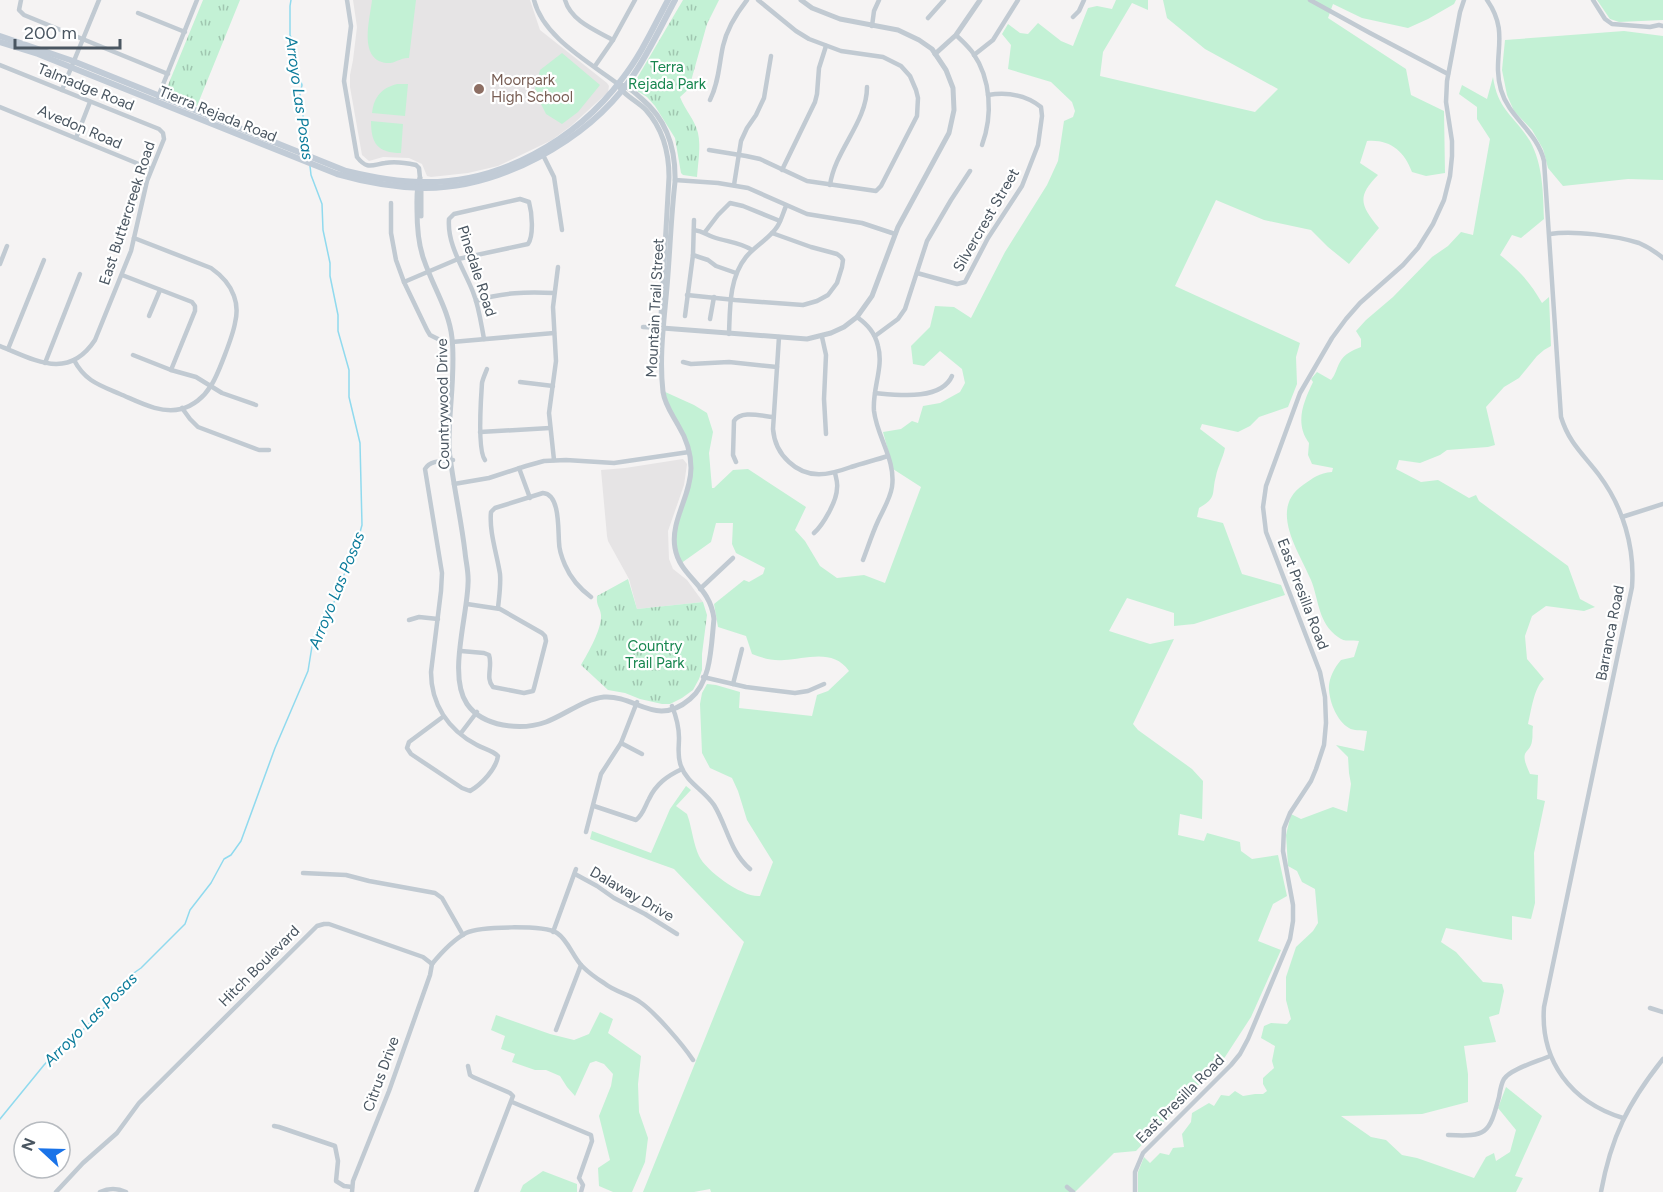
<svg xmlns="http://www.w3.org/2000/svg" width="1663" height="1192" viewBox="0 0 1663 1192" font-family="Figtree,sans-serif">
	<defs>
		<pattern id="park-tufts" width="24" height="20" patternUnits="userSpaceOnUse" patternTransform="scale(1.5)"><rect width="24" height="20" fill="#c3f1d5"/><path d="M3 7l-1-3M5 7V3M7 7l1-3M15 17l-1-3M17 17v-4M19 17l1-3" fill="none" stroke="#a0c6b0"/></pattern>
	</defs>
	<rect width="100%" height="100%" fill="#f5f3f3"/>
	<g fill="#e6e4e5">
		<polygon points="353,0 530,0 540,30 607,83 609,86 608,92 571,126 552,140 498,166 468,173 431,177 427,176 422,164 409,158 383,157 369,161 362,155 350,87 350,75 353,60 357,27"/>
		<polygon points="683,459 687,464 684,485 668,531 669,559 673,569 687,580 703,602 637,609 629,579 608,541 607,536 601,470 625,468"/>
	</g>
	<g fill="#c3f1d5">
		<path d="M372 0H416L409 58C401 57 395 64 386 63 358 59 370 19 372 0Z"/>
		<path d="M1116 0H1148V10L1132 3 1103 52 1100 76 1255 112 1278 89 1205 49 1167 18 1163 0H1456L1454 4 1428 19 1408 28 1362 18 1333 4 1328 18 1406 69 1411 95 1444 111 1445 173 1426 176 1412 172C1404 151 1390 139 1367 141L1360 163 1378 175C1356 197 1361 206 1379 228L1349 264 1328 247 1311 230 1264 220 1216 200 1175 286 1300 343 1296 357 1297 384 1288 407 1259 417 1250 426 1238 432 1202 424 1200 429 1225 448C1223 458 1218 466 1216 476 1211 494 1218 497 1199 508L1197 517 1223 523 1242 574 1281 585 1285 595 1194 624 1174 626V613L1127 598 1109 631 1150 644 1174 639 1133 724 1138 730 1192 769 1203 781 1202 819 1180 814 1178 835 1204 841 1207 833 1240 842 1241 851 1252 859 1278 855 1287 896 1273 904 1258 941 1281 950 1251 1017 1225 1057 1136 1151 1114 1153 1075 1192H711L710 1189 694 1192H643L744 942 674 869 590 839 592 831 651 853 670 809 686 786 691 790 676 806 687 814 689 820C692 831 694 845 699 856 706 871 743 898 760 896L773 862 747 820 738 791 732 778 710 768 702 753 700 704 702 693 707 684 716 685 740 692 739 708 812 716 817 695 828 691 849 671C833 648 806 659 784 660 772 661 763 658 752 654L746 636 718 627 714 604 744 580 749 582 763 574 765 568 736 553 732 544 733 523H716L711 542 680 564 674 538 690 485 691 457 663 391 694 405 707 413 713 432 709 453 712 488H714L733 470 748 469 806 507 795 530 805 541 820 566 837 578 864 575 885 583 921 487 893 469 883 432 901 429 912 421 918 423 923 406 940 403 960 392 965 383 962 369 940 351 924 366 913 364 911 346 930 327 935 306 954 307 971 318 1005 252 1047 185 1058 161 1064 121 1073 117 1075 111 1072 102 1051 82 1008 69 1011 45 1002 34 1008 24 1020 33 1028 34 1038 23 1061 41 1073 46 1088 8 1097 6 1112 9Z"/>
		<polygon points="1597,0 1663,0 1663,20 1619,22 1610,19"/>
		<polygon points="1624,31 1663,36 1663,180 1628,179 1563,186 1548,168 1543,149 1532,130 1514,111 1507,95 1502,70 1505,40"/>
		<polygon points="562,53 600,85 578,112 562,124 546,114 539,100 535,89 540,70"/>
		<path d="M1493 77C1498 111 1514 115 1530 141 1543 165 1543 192 1544 219L1521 238 1512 235 1500 255C1519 270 1530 282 1542 303L1549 297 1551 346 1544 350 1537 356 1519 378 1504 387 1486 407 1495 445 1488 447 1447 450 1440 455 1420 463 1399 460 1396 469 1421 482 1438 480 1469 498 1476 495 1479 501 1568 566 1580 599 1595 607 1584 611 1546 606 1532 616 1525 636 1527 659 1544 679C1534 687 1531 712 1528 724L1533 726C1532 731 1533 736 1532 741 1531 748 1527 750 1525 754 1523 760 1528 769 1530 774L1538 775 1537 799 1545 801 1534 853 1535 903 1531 919 1512 916V940L1446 928 1441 942 1456 952 1483 982 1502 984 1504 991 1499 1014 1489 1017 1496 1042 1464 1046 1468 1074V1102L1422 1114 1341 1116 1371 1137 1386 1140 1402 1155 1417 1158 1474 1178 1486 1157 1494 1153 1496 1161 1510 1152 1516 1130 1498 1108 1506 1087 1542 1116 1515 1176 1523 1178 1516 1192H1138V1172L1144 1157 1150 1163 1160 1153 1169 1155 1173 1148 1184 1147 1182 1134 1191 1122 1192 1113 1209 1103 1214 1106 1221 1095 1229 1096 1235 1091 1243 1096 1255 1094H1263L1267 1091 1263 1084V1078L1274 1068 1272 1061 1275 1046 1261 1038 1264 1026 1271 1023 1287 1024 1291 1019 1286 1000V977L1296 947 1313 931 1318 923 1315 889 1302 882 1297 871 1288 866 1286 835 1291 814 1301 819 1333 807 1347 812 1351 784 1349 773 1348 757 1336 745 1364 751 1367 731C1362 730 1353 731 1349 728 1337 721 1330 703 1329 690 1328 680 1334 668 1341 660L1354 657 1359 641C1352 639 1345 643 1338 637 1318 623 1319 600 1311 580 1299 551 1268 509 1303 485 1313 478 1319 473 1332 472L1333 468 1312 464 1308 455 1309 443C1294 423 1304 401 1313 382L1311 379 1317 372 1331 380C1336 374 1336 369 1340 362 1344 354 1353 350 1361 347V339L1356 331 1366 320 1393 297 1432 257 1448 246 1461 232 1473 235 1490 139 1477 119V107L1459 94 1462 85 1487 99Z"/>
		<path d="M397 84H408L405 116 372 113C374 96 382 88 397 84Z"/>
		<path d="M371 121 403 124 401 153C377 153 371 143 371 121Z"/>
		<polygon points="600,1012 613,1019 608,1033 641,1056 638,1084 639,1112 648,1138 645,1162 632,1192 613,1192 599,1186 598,1168 610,1160 599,1116 611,1086 613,1074 604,1064 596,1061 590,1063 575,1096 567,1087 560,1076 546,1070 535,1070 512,1062 515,1054 501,1049 505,1036 491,1030 496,1015 550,1034 574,1040 589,1034"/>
		<polygon points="543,1171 577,1184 577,1192 520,1192 523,1185"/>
	</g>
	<g fill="url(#park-tufts)">
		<polygon points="203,0 240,0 197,106 187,101 168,94 166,90"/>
		<path d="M683 0H719L707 24 691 81V87L680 97C685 110 695 120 698 133 701 147 698 162 697 177L683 175 681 173 675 138 655 106 647 97 634 89 633 85Z"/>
		<path d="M628 579 637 609 703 602 707 615 702 654V670L699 679 693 690 682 698 670 704H662L640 699 625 693 608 690 581 665C588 653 602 629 601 615 600 607 596 606 597 596Z"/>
	</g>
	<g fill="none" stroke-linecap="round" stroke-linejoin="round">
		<g stroke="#90daee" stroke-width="1.5">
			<polyline points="291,0 290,6 290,35 294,45 293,57 302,85 300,94 301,104 309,152"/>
			<polyline points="0,1119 44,1065 69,1039 82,1031 117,994 131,975 141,968 185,924 190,910 211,883 224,859 231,855 241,841 275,748 308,671 313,640 320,624 325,620 336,598 341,581 354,554 362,525 360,443 349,397 349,370 338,331 338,315 330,276 330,263 323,230 322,204 311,175 310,166"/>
		</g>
		<g stroke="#c1cad2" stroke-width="4.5">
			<polyline points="21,0 19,10 24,15 168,74"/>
			<path d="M347 0 351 26 344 81 357 157C367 170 372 165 385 163 395 161 407 163 416 165L419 168 420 178"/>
			<path d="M534 0C543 37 589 62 618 84"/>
			<path d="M565 0C571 21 595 30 613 40"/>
			<polyline points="1310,0 1370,33 1448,74"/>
			<path d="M1487 0C1511 34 1491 56 1501 90 1509 118 1537 131 1544 161L1561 417C1569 443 1583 454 1599 475 1623 507 1635 547 1632 587L1544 1007C1540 1061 1571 1102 1623 1118"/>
			<polyline points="1593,0 1605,19 1612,24 1650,27 1659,25 1663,26"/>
			<polyline points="138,13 185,32"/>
			<polyline points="1073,17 1079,11 1084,0"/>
			<polyline points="928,18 944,0"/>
			<polyline points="872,26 874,11 879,0"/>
			<path d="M956 35C962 41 968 46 973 53 991 79 993 115 982 145"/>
			<polyline points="974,55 993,40 1018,0"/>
			<path d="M0 65 159 129 163 133 164 139 147 181 131 251 95 340C68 381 35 360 0 346"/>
			<polyline points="595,66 613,40 635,0"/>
			<polyline points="62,90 99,0"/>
			<polyline points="158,97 197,0"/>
			<path d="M710 100C719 82 719 64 723 46 727 28 736 14 747 0"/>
			<polyline points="0,107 151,169"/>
			<polyline points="76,138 90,102"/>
			<polyline points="709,150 746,156 760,159 807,181 876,191 881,186 917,116 918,98 916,90 910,76 901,66 883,57 841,51 809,39 796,31 758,0"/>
			<polyline points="542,153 554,177 562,230"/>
			<polyline points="782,170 815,102 817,94 819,68 826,46"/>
			<polyline points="675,180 718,183 748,188 807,214 862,223 895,234"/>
			<polyline points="734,185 741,141 747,128 756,115 764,98 771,56"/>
			<path d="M830 185C835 150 867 122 867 87"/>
			<polyline points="391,203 391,233 396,260 404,282 427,330 430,335 438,339"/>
			<path d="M694 230C703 231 705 234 713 237 727 242 740 242 752 250"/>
			<polyline points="705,232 718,215 730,203 743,206 780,221"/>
			<path d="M1550 234C1573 230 1617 236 1639 243 1648 247 1656 252 1663 258"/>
			<polyline points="693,255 708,260 716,266 736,273"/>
			<polyline points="0,264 7,246"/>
			<path d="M917 273 957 284 965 282 988 238 1022 186 1038 145 1042 116 1041 107C1026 95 1007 92 988 95"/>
			<polyline points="122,275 192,302 195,306 195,311 171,370"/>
			<path d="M404 282 458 259 528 244C534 235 532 213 529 202L520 199 454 214 449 219C447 245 464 269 473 292 479 307 481 323 484 339"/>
			<polyline points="687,295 735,300 803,305 817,301 828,295 837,283 842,267 843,260 841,257 837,254 811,247 772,233"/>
			<path d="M476 301C502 292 527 292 554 293"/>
			<polyline points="149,316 160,290"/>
			<polyline points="685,316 693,255 694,220"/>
			<path d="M857 317C868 325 875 333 878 346 884 367 872 389 874 411 877 437 896 460 892 487 890 499 883 510 878 521 872 534 868 547 863 560"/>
			<polyline points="710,319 714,297"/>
			<polyline points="643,327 661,328"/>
			<path d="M729 334C730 308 729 278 746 257 755 246 769 239 777 227 781 221 783 213 786 206"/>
			<polyline points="875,336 898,319 905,309 927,241 951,200 970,171"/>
			<path d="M779 337 773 429C774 442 779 453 789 462 808 480 829 475 851 467 863 463 876 460 888 456"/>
			<polyline points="822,337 826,355 824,399 826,434"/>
			<polyline points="452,342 554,333"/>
			<polyline points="8,349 44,260"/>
			<polyline points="133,355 171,370 196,377 222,393 256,405"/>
			<path d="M74 360C85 381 99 385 120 394 139 402 160 414 181 409 193 406 204 397 210 387 217 378 233 335 235 323 237 315 237 304 234 296 230 284 221 275 211 268L134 238"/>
			<polyline points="683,362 691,364 729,362 777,367"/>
			<polyline points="45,363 80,274"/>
			<polyline points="520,382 553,386"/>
			<path d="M875 393C897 395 941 401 952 376"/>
			<polyline points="182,408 190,419 198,427 259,450 269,450"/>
			<polyline points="480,432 550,428"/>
			<path d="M485 460C477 450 481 398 482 383 483 378 485 374 487 369"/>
			<polyline points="554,460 549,413 556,361 553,307 558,267"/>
			<path d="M736 462 733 455 734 421C741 410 761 416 773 417"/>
			<polyline points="519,468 530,498"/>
			<polyline points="454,484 489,478 526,466 544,461 566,460 614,463 689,452"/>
			<polyline points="1622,517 1663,504"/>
			<path d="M814 533C823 525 837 501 837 488 838 483 836 478 835 473"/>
			<polyline points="700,589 733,558"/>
			<path d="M498 608C499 597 501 586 500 574 497 554 489 532 491 512L495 508 543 493C560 494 558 529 559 542 559 549 562 558 565 565 571 579 579 588 591 597"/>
			<polyline points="409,620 419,617 438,619"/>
			<path d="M461 651 484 653 489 655C493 666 485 678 493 687L524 693 533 691 534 688 546 641 545 636 542 633 500 609 467 604"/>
			<polyline points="703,677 746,687 795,693 808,691 824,684"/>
			<polyline points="733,684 742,649"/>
			<path d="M672 706C676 716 679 727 679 738 679 748 677 756 681 766 687 783 704 790 714 805 727 826 730 852 750 869"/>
			<path d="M444 716 409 742 407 748 411 754 462 788 470 791C482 784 496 769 498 756 492 750 484 749 477 745 448 730 431 704 431 672L441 591 442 573 425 469C430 460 443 461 453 460"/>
			<polyline points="461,733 477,712"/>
			<polyline points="621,743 642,754"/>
			<path d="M594 806 636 820C643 815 645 806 649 799 656 784 667 776 682 769"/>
			<polyline points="586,832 601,774 621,743 637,702"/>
			<polyline points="303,873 346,875 369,881 435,893 442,898 463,935"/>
			<polyline points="575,874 597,886 614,898 645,914 677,934"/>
			<polyline points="553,932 576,869"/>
			<path d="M432 964C441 953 453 940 466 933 479 926 544 925 557 933 568 940 573 957 582 966 588 972 596 978 604 983 615 992 629 994 640 1002 655 1012 683 1045 693 1060"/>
			<polyline points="1650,1008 1663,1012"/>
			<polyline points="556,1030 581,965"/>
			<polyline points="468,1066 470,1075 473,1077 510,1093 513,1096 476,1192"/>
			<polyline points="512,1102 591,1135 592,1141 579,1178 583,1185 581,1192"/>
			<polyline points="274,1126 279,1127 335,1146 338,1161 336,1181 344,1186 352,1187"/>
			<path d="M1448 1135C1487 1137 1489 1134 1499 1097 1500 1091 1501 1084 1504 1079 1510 1069 1539 1061 1550 1056"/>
			<polyline points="1067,1187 1073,1192"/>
			<polyline points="56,1192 83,1163 117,1133 139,1103 317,926 324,924 329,924 423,957 432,964"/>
			<path d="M100 1192C109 1188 117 1188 126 1192"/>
			<polyline points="352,1192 353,1181 389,1091 430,975 432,964"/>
			<polyline points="1135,1192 1135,1172 1143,1153 1231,1065 1240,1054 1248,1039 1290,939 1293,921 1293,905 1283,851 1284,828 1290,813 1311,781 1316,769 1324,745 1326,723 1325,697 1320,672 1266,532 1263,507 1266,486 1300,393 1332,338 1346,319 1360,303 1403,265 1418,248 1433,224 1444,200 1450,176 1452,156 1452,141 1446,102 1447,81 1460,12 1464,0"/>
			<path d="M1601 1192C1611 1137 1628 1103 1663 1059"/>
		</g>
		<g stroke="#c1cad2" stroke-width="5">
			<polyline points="935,54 956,35 980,0"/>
			<path d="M620 88C627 97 638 102 646 110 663 129 669 153 669 177L661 316"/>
			<path d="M420 178C416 188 417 199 417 210 417 227 418 244 424 260 433 287 449 310 452 338 456 375 448 413 449 449 453 484 461 518 465 552 466 563 469 573 468 584 467 618 448 676 467 704 483 727 521 731 546 722 565 715 584 699 604 697 636 695 656 728 690 699 712 681 711 645 714 619 710 584 680 578 675 548 670 521 691 496 691 468 691 453 686 438 678 425 672 414 665 405 663 392 659 357 664 322 667 287 670 252 671 217 675 182 676 149 667 120 642 99 634 92 628 86 618 84"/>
			<polyline points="421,216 421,186"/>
			<polyline points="662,328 807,339 831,333 844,327 857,317 872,296 898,227 949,133 954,110 953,88 946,70 932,49 919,40 898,30 840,19 812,8 801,0"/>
		</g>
		<g stroke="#c1cbd6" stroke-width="6">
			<path d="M0 36 73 61 346 171C371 177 396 182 422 182 500 184 576 140 622 79 641 55 654 26 668 0"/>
			<path d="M0 42 38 54 337 174C365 182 394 187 423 188 499 189 586 141 630 80 648 55 661 26 675 0"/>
		</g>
	</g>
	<circle fill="#8d6e63" stroke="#fff" stroke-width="2" cx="479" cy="89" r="6"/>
	<g text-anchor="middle" stroke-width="4.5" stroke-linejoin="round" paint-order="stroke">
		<g font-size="15" fill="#17864f" stroke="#fff">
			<text x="667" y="72">Terra<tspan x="667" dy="17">Rejada Park</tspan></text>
			<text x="655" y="651">Country<tspan x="655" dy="17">Trail Park</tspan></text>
		</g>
		<g font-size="15" fill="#785e54" stroke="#fff" text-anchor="start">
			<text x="491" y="85">Moorpark<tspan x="491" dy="17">High School</tspan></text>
		</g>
		<g font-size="15" fill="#4a5661" stroke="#fff">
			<text transform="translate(86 87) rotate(22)" y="5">Talmadge Road</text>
			<text transform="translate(218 114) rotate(22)" y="5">Tierra Rejada Road</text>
			<text transform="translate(80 127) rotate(23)" y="5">Avedon Road</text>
			<text transform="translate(127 213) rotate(-72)" y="5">East Buttercreek Road</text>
			<text transform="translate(986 220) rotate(-60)" y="5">Silvercrest Street</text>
			<text transform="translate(477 271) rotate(72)" y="5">Pinedale Road</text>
			<text transform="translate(655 308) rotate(-87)" y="5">Mountain Trail Street</text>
			<text transform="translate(443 404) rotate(-91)" y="5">Countrywood Drive</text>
			<text transform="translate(1303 594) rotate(69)" y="5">East Presilla Road</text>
			<text transform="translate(1610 633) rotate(-79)" y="5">Barranca Road</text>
			<text transform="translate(632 894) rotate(30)" y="5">Dalaway Drive</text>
			<text transform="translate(259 966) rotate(-45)" y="5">Hitch Boulevard</text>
			<text transform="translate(381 1074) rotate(-70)" y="5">Citrus Drive</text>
			<text transform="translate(1180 1099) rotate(-45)" y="5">East Presilla Road</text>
		</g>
		<g font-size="16" font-style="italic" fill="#0c7c9b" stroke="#fff">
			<text transform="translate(300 98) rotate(82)" y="6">Arroyo Las Posas</text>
			<text transform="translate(336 590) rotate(-68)" y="6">Arroyo Las Posas</text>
			<text transform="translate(90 1019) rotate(-45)" y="6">Arroyo Las Posas</text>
		</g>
	</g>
	<g transform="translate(42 1150) rotate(292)"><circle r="28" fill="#ffffff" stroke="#b7bbc0" stroke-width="1.5"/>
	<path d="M0-4.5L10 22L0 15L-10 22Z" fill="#1a73e8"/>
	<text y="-9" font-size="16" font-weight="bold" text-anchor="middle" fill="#4a5661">N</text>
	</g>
	<path d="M15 39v9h105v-9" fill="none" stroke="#4a5661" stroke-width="3"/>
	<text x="24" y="39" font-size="18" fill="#4a5661" stroke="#ffffff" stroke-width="4.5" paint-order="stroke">200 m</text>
</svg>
